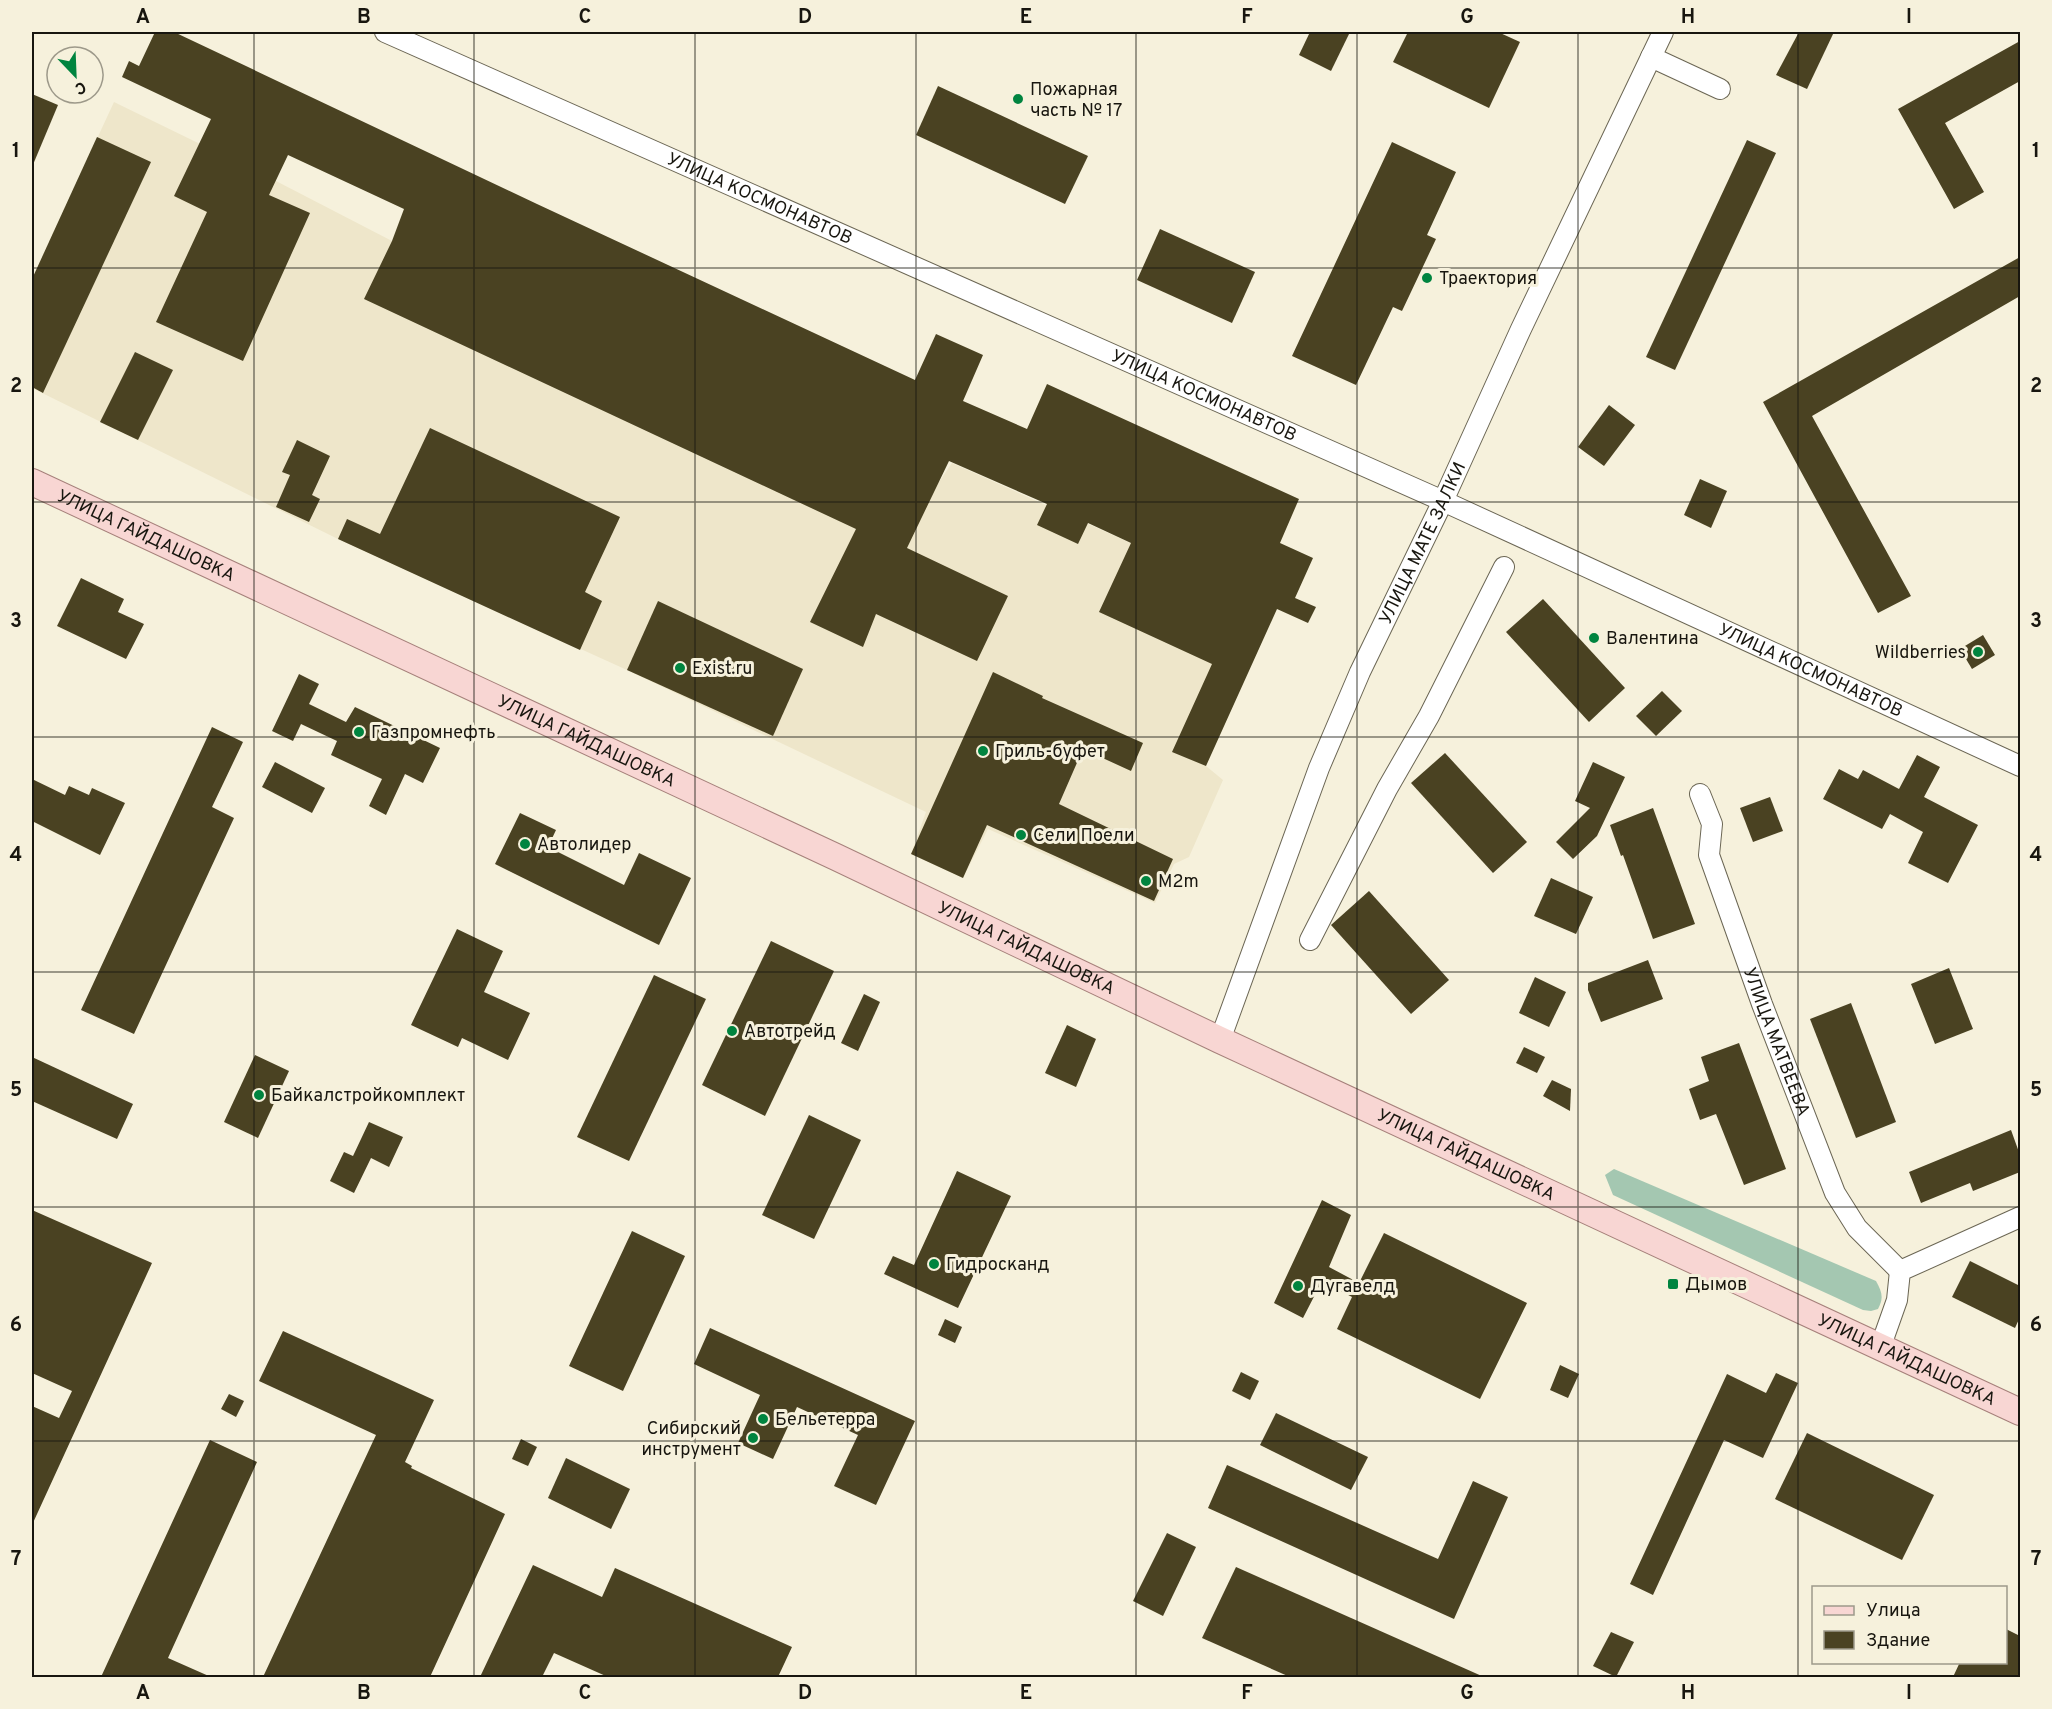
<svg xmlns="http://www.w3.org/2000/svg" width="2052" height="1709" viewBox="0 0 2052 1709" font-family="Overpass,sans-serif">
	<rect width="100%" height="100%" fill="#f6f1dc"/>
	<polygon fill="#eee6ca" points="114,102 276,181 392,241 939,482 952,463 1276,608 1206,766 1223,780 1189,857 1174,864 1155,903 988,829 963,878 911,854 926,812 627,670 338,539 32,388 32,279"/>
	<path fill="#a4c7b1" d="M1614 1169 1876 1281C1882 1292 1884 1298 1878 1309L1871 1311 1863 1310 1613 1195 1605 1175Z"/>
	<g fill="#4a4222">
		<polygon points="155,32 174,32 537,204 915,380 936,334 983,355 963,401 1027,429 1047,384 1299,499 1280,543 1313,558 1295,598 1316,607 1308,623 1277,609 1206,766 1172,752 1212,664 1099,612 1131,543 1088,523 1078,544 1037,525 1047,504 949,461 907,548 1008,596 977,661 876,614 863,647 810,622 856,529 364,299 392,241 404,209 288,155 269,195 310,213 243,361 156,322 207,212 174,196 211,119 122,77 129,61 139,66"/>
		<polygon points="1310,32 1350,32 1331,71 1299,55"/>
		<polygon points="1408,32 1498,32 1520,42 1489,108 1393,62"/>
		<polygon points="1799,32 1834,32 1807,89 1776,75"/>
		<polygon points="2020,41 2020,81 1945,123 1984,192 1954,209 1898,109"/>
		<polygon points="938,86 1088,156 1065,204 916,135"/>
		<polygon points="32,94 58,105 32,167"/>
		<polygon points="97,137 151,162 43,393 32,387 32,279"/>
		<polygon points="1747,140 1776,153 1675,370 1646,357"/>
		<polygon points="1392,142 1456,172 1427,235 1436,239 1402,311 1393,307 1356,385 1292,356"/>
		<polygon points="1160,229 1255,272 1232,323 1137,280"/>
		<polygon points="2020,257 2020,296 1812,416 1911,596 1878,613 1763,402"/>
		<polygon points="135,352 173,370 138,440 100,422"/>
		<polygon points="1609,405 1635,425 1604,466 1578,447"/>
		<polygon points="430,428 620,517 585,592 602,601 580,650 338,539 347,519 380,534"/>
		<polygon points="297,440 330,456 312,495 320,499 309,522 276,507 290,475 282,472"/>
		<polygon points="1700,479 1727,491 1711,528 1684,515"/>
		<polygon points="81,578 124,599 118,612 144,624 126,659 57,626"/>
		<polygon points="1543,599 1625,688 1589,722 1506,632"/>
		<polygon points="658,601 803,669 773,736 627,670"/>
		<polygon points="1983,635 1995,655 1972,669 1960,649"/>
		<polygon points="993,672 1043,696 1042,698 1143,743 1131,771 1083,749 1059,804 1173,859 1154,901 987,825 963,878 911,854"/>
		<polygon points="299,674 319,684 309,704 346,722 355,707 440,748 423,783 405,774 386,815 369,806 382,779 331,755 337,741 301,724 293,741 272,731"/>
		<polygon points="1662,691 1682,711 1656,736 1636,716"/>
		<polygon points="212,727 243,742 212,807 234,818 134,1034 81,1010"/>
		<polygon points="1445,753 1527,842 1493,873 1411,783"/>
		<polygon points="1917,755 1940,767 1924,797 1978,825 1948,883 1908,863 1923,832 1890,814 1882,829 1823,799 1839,769 1858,779 1863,770 1899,789"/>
		<polygon points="275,762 325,788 312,813 262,787"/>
		<polygon points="1593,762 1625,777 1597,836 1573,859 1556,842 1590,808 1575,801"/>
		<polygon points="32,779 65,795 69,786 89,795 92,788 125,803 100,855 32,821"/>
		<polygon points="1770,797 1783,831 1753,842 1740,808"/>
		<polygon points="1653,808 1695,924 1653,939 1623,855 1621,856 1610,825"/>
		<polygon points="520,813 556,830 548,847 624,885 639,853 691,878 659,945 495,864"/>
		<polygon points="1551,878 1593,897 1576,934 1534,916"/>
		<polygon points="1369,891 1449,980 1411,1014 1331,925"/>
		<polygon points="457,929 503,951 484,992 530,1013 508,1060 462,1038 458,1047 411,1025"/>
		<polygon points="771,941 834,971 765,1116 702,1085"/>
		<polygon points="1648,960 1663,999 1601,1022 1588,990 1588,983"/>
		<polygon points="1949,968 1973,1029 1935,1044 1911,984"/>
		<polygon points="654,975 706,999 629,1161 577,1137"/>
		<polygon points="1535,977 1566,992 1549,1027 1519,1013"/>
		<polygon points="864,994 880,1002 858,1051 841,1043"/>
		<polygon points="1851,1003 1896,1122 1856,1138 1810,1019"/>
		<polygon points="1067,1025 1096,1039 1076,1087 1045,1073"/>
		<polygon points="1739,1043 1786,1169 1744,1185 1716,1114 1700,1120 1689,1089 1709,1081 1701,1057"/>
		<polygon points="1524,1047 1545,1057 1537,1073 1516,1063"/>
		<polygon points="255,1055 289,1071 258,1138 224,1122"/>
		<polygon points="32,1057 133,1104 117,1139 32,1101"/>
		<polygon points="1552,1080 1571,1089 1570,1111 1543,1096"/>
		<polygon points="809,1115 861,1140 814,1239 762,1215"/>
		<polygon points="369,1122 403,1137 389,1167 371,1158 354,1193 330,1181 344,1152 353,1156"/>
		<polygon points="2011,1130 2020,1155 2020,1172 1973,1191 1970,1183 1921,1203 1909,1172"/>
		<polygon points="957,1171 1011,1196 958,1308 884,1274 893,1256 914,1265"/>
		<polygon points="1322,1200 1351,1215 1329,1267 1359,1283 1384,1233 1527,1303 1480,1399 1337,1329 1352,1297 1322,1281 1303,1318 1274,1303"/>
		<polygon points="32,1210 152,1263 32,1525 32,1406 59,1418 72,1391 32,1373"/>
		<polygon points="632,1231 685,1256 623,1391 569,1366"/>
		<polygon points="1970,1261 2020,1286 2020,1317 2015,1328 1952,1297"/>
		<polygon points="945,1319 962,1327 955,1343 938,1335"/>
		<polygon points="710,1328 915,1421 876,1505 834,1486 858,1435 797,1407 773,1459 738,1443 760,1395 694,1364"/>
		<polygon points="283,1331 434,1400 405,1462 412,1466 411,1468 505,1514 430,1677 263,1677 376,1435 259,1381"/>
		<polygon points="1560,1365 1579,1374 1568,1398 1550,1390"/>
		<polygon points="1241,1372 1259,1381 1250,1400 1232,1391"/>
		<polygon points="1776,1373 1798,1383 1763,1458 1724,1440 1653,1595 1630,1584 1727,1374 1766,1393"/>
		<polygon points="229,1394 244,1401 236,1417 221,1409"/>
		<polygon points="1276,1413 1368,1457 1351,1490 1260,1445"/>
		<polygon points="1807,1433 1934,1495 1902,1560 1775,1499"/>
		<polygon points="521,1439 537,1447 528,1466 512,1459"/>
		<polygon points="210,1440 257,1462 168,1658 211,1677 101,1677"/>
		<polygon points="566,1458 630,1489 611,1529 548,1498"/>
		<polygon points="1227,1465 1438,1559 1473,1481 1508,1497 1454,1619 1208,1508"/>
		<polygon points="1167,1533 1196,1547 1163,1616 1133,1601"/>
		<polygon points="533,1565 602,1597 615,1568 792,1647 778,1677 608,1677 554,1653 542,1677 480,1677"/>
		<polygon points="1236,1567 1484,1677 1290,1677 1202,1638"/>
		<polygon points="2006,1629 2020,1636 2020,1670 2017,1677 1953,1677 1960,1662 2006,1662"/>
		<polygon points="1611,1632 1634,1642 1616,1677 1593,1666"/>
	</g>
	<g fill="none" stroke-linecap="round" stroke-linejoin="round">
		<defs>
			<g id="minor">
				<path id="s1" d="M385 32 1443 501 2020 766"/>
				<polyline points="1651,57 1720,89"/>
				<path id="s2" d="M1700 794 1712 824 1709 855 1762 1004 1835 1193 1857 1228 1900 1271"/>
				<polyline points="1310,940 1387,789 1429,716 1504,567"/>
				<path id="s3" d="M1220 1040 1319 768 1360 672 1443 501 1521 329 1663 32"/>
				<polyline points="1880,1348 1897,1300 1900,1271 2020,1217"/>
			</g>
			<g id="major">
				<path id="s4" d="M32 482 836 857 1220 1040 2020 1412"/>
			</g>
		</defs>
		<use href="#minor" stroke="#6b6654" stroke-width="22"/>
		<use href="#major" stroke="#a6817b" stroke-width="28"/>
		<use href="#minor" stroke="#fff" stroke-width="20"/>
		<use href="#major" stroke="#f8d6d3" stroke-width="26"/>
	</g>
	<path fill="none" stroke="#18160f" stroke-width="1.5" stroke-opacity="0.55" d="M254 32V1678M474 32V1678M695 32V1678M916 32V1678M1136 32V1678M1357 32V1678M1578 32V1678M1798 32V1678M32 268H2020M32 502H2020M32 737H2020M32 972H2020M32 1207H2020M32 1441H2020"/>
	<g fill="#00843f" stroke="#f6f1dc" stroke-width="2">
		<circle cx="1018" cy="99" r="6"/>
		<circle cx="1427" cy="278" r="6"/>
		<circle cx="1594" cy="638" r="6"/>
		<circle cx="1978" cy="652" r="6"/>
		<circle cx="680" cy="668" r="6"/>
		<circle cx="359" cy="732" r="6"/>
		<circle cx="983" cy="751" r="6"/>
		<circle cx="1021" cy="835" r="6"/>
		<circle cx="525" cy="844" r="6"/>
		<circle cx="1146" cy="881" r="6"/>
		<circle cx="732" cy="1031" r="6"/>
		<circle cx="259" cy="1095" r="6"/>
		<circle cx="934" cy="1264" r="6"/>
		<rect x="1667" y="1278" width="12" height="12" rx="3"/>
		<circle cx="1298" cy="1286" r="6"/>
		<circle cx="763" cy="1419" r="6"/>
		<circle cx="753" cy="1438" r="6"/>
	</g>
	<g text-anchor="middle" stroke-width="6" stroke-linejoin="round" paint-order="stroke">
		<g font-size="18" fill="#18160f" stroke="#f6f1dc" text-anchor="start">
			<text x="1030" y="95">Пожарная<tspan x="1030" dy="21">часть № 17</tspan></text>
			<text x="1439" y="284">Траектория</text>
			<text x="1606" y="644">Валентина</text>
			<text x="1966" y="658" text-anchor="end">Wildberries</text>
			<text x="692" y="674">Exist.ru</text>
			<text x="371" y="738">Газпромнефть</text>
			<text x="995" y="757">Гриль-буфет</text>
			<text x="1033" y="841">Сели Поели</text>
			<text x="537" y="850">Автолидер</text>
			<text x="1158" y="887">М2m</text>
			<text x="744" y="1037">Автотрейд</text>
			<text x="271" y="1101">Байкалстройкомплект</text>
			<text x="946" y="1270">Гидросканд</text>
			<text x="1685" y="1290">Дымов</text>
			<text x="1310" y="1292">Дугавелд</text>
			<text x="775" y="1425">Бельетерра</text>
			<text x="741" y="1434" text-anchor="end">Сибирский<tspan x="741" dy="21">инструмент</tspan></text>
		</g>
		<g font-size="18" fill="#18160f" stroke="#f6f1dc">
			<text dy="6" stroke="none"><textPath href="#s1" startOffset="410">УЛИЦА КОСМОНАВТОВ</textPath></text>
			<text dy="6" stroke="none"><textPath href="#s1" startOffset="896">УЛИЦА КОСМОНАВТОВ</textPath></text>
			<text dy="6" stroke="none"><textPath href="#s4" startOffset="126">УЛИЦА ГАЙДАШОВКА</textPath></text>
			<text dy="6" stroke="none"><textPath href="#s3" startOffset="537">УЛИЦА МАТЕ ЗАЛКИ</textPath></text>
			<text dy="6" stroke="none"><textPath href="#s1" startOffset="1562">УЛИЦА КОСМОНАВТОВ</textPath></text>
			<text dy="6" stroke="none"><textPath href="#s4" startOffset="612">УЛИЦА ГАЙДАШОВКА</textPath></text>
			<text dy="6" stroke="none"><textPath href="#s4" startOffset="1098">УЛИЦА ГАЙДАШОВКА</textPath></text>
			<text dy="6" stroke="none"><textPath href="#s2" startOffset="262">УЛИЦА МАТВЕЕВА</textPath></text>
			<text dy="6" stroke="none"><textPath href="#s4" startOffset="1584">УЛИЦА ГАЙДАШОВКА</textPath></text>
			<text dy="6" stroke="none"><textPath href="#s4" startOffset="2070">УЛИЦА ГАЙДАШОВКА</textPath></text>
		</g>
	</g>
	<rect width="2052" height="1709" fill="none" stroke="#f6f1dc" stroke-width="66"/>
	<rect x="1812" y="1586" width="195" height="78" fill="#f6f1dc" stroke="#9d998a" stroke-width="1.5"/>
	<rect x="1824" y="1606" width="30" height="9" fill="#f8d6d3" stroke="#9d998a" stroke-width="1.5"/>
	<text x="1866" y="1616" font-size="18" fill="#18160f">Улица</text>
	<rect x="1824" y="1631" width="30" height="18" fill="#4a4222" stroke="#9d998a" stroke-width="1.5"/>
	<text x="1866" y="1646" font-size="18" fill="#18160f">Здание</text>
	<g transform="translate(75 75) rotate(157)"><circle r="28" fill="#f6f1dc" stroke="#9d998a" stroke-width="1.5"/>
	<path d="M0-4.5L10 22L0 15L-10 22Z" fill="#00843f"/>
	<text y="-9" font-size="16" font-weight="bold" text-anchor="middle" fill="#18160f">С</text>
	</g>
	<rect x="33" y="33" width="1986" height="1643" fill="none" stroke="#18160f" stroke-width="2"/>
	<g font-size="20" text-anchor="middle" font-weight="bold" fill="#18160f">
		<text x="143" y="23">A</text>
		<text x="364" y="23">B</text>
		<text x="585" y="23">C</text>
		<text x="805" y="23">D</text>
		<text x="1026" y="23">E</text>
		<text x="1247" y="23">F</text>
		<text x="1467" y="23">G</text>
		<text x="1688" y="23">H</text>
		<text x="1909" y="23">I</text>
		<text x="16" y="157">1</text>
		<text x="2036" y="157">1</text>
		<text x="16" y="392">2</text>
		<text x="2036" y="392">2</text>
		<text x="16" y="627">3</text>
		<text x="2036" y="627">3</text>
		<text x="16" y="861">4</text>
		<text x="2036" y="861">4</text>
		<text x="16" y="1096">5</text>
		<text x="2036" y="1096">5</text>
		<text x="16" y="1331">6</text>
		<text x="2036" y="1331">6</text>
		<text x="16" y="1565">7</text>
		<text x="2036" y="1565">7</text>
		<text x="143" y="1699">A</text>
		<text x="364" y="1699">B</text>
		<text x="585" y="1699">C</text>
		<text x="805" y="1699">D</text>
		<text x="1026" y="1699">E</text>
		<text x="1247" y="1699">F</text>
		<text x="1467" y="1699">G</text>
		<text x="1688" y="1699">H</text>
		<text x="1909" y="1699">I</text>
	</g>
</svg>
